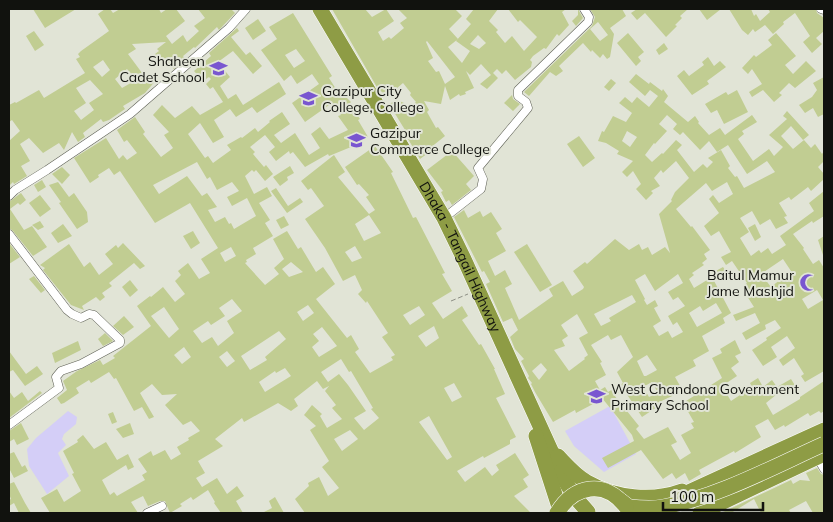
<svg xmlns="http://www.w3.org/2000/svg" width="833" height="522" viewBox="0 0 833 522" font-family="Mulish,sans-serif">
	<rect width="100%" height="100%" fill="#e1e4d6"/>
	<g fill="#d4cef7">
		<polygon points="610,406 636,454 604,472 574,446 565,431"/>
		<polygon points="68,411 77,417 76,424 64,434 62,439 66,445 58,453 69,476 47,494 29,466 27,449 36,438"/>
	</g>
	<g fill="#c1cd92" fill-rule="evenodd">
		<polygon points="33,9 76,9 45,28"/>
		<path d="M105 9H110L113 13 120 9H159L161 13 167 9H176L185 21 166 36 172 44 183 35 187 42 199 31 194 26 205 18 198 9H231L235 13 219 30 217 27 195 48 194 47 183 56 185 59 174 69 169 63 164 66 155 54 159 51 157 49 166 42 132 44 136 49 128 54 148 81 153 75 157 79 145 93 123 106 125 109 109 120 103 122 101 119 83 133 85 137 78 142 72 132 64 150 59 143 43 153 29 138 20 144 30 161 21 166 27 176 14 184 13 182 9 186V141L20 131 12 120 9 122V105L15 102 16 103 39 90 44 98 85 73 76 59 80 57 78 54 81 51 109 31 98 14ZM103 60 110 70 102 77 93 67ZM127 69 136 80 122 88 115 79ZM90 80 103 94 89 103 94 110 81 120 74 111 86 103 76 88Z"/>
		<path d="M332 9H365L372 17 386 9 394 21 378 32 383 41 389 37 391 39 404 28 400 23 407 18 398 9H455L462 16 449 29 458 39 448 47 462 63 470 51 456 41 471 24 466 19 474 9H498L489 21 498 30 496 32 505 43 512 36 524 51 537 37 520 20 518 22 508 9H566L562 12 569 25 559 36 557 34 546 49 544 48 533 56 530 60 532 62 531 67 515 80 506 70 502 74 497 69 493 73 498 78 487 89 480 84 491 75 481 64 470 75 466 71 474 88 465 92 466 94 460 96 459 94 450 100 445 86 441 104 424 101 429 110 427 112 436 128 438 127 445 136 430 148 432 150 420 159 408 139 410 138 389 104 397 100 404 103 407 108 416 102 410 95 411 93 403 83 396 89 392 88 386 95 378 89ZM478 35 486 43 479 49 470 44ZM427 41 455 77 445 84 439 71 436 72 428 61 433 58 426 42Z"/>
		<polygon points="578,9 583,18 576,26 572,21 578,15"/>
		<path d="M590 9H622L626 16 610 28 614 34 610 57 607 59 603 54 600 58 592 50 591 52 583 43 559 66 563 71 556 76 550 72 529 96 524 92 592 26 595 17ZM598 22 608 35 600 41 590 29Z"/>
		<polygon points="637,9 688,9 680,16 682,18 675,25 677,26 666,37 645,13 637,20 631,13"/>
		<polygon points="699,9 721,9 707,20"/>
		<polygon points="729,9 751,9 754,16 756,14 760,21 770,12 768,9 816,9 817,13 824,18 824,31 816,38 822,44 812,53 803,42 810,36 795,13 783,22 784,24 773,34 765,25 755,32 753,29 748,35 742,30"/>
		<path d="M293 13 332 76 329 78 341 97 344 95 351 102 349 104 360 119 358 120 368 137 351 147 329 156 328 154 305 167 293 152 290 154 289 151 276 161 269 152 275 147 265 135 250 147 255 152 253 154 264 167 266 165 273 174 265 181 256 170 254 172 252 170 245 176 254 194 267 187 272 196 259 203 270 220 265 223 273 236 253 248 256 254 246 260 247 262 245 263 265 285 279 274 274 268 284 259 273 239 287 231 298 249 301 247 316 272 323 267 335 284 316 299 347 338 351 335 359 349 355 352 370 373 393 360 391 357 395 355 382 337 388 333 367 301 366 303 358 294 362 290 355 275 343 281 325 248 305 219 324 206 311 188 308 190 301 181 334 155 345 172 338 177 369 214 375 210 366 197 369 195 359 184 357 185 345 167 375 146 393 172 391 173 413 218 416 217 445 273 442 274 452 291 432 303 443 319 462 306 468 316 462 320 479 345 481 344 495 369H494L505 394 496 398 516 437 510 440V444L484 458 483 456 457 471 465 482 485 467 492 476 499 470 496 465 515 453 529 475 523 479 528 487 514 496 531 513H305L295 499 309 486 308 483 319 477 328 496 339 488 322 467 329 461 310 430 316 426 304 415 312 405 322 414 320 416 327 428 342 419 332 408 336 405 325 391 329 386 323 389 317 381 294 399 298 406 291 411 278 403 244 422 242 418 215 439 223 446 198 461 205 473 196 478 202 487 217 478 227 494 237 486 244 496 236 501 243 513H221L214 503 215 502 208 490 193 500 191 497 180 504 182 506 170 513 165 501H160L148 506 143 496 131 502 138 513H50L41 498 57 489 64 502 81 491 72 474 74 473 63 451 78 442 77 440 83 435 94 449 106 442 117 460 128 454 134 467 128 470 126 465 102 480 110 495 114 492 117 496 145 480 142 475 147 472 138 459 151 451 153 456 165 450 171 460 181 454 177 447 189 440 188 438 200 431 191 421 183 425 165 405 177 394 162 395 152 384 140 393 154 417 149 419 142 407 134 411 116 378 114 379 109 372 91 383 89 380 76 388 79 393 64 403 61 404 57 398 67 390 63 381 77 371 100 360 103 365 115 358 113 356 151 326 137 306 150 296 151 297 163 287 175 302 185 294 175 281 181 275 178 271 188 263 199 279 210 273 201 259 218 248 190 203 155 223 120 171 114 175 109 168 98 175 99 177 90 183 74 158 106 138 119 159 123 155 127 160 137 153 127 140 124 142 117 130 135 117 145 132 143 134 161 157 173 148 164 135 169 132 153 115 162 105 175 118 192 106 200 115 223 102 213 87 210 89 206 84 211 79 209 77 203 81 194 71 211 56 209 53 237 28 239 31 231 37 246 55 250 52 262 66 253 74 233 51 218 62 230 77 220 86 228 99 236 94 243 105 279 82 286 94 257 113 252 107 236 117 230 109 214 120 224 137 213 143 200 123 188 134 205 158 208 156 213 163 231 150 227 145 241 137 242 138 255 128 258 132 270 122 269 121 282 112 290 124 274 135 281 143 295 133 309 155 320 148 311 134 320 127 329 139 348 130 338 116 341 115 332 103 305 122 292 103 319 84 312 74 297 84 291 75 284 81 261 50 277 39 269 27ZM296 49 305 61 294 68 285 55ZM197 162 207 179 210 177 217 190 232 182 239 191 227 197 232 206 247 198 256 216 234 229 231 223 229 224 225 217 215 222 208 210 217 207 207 193 202 196 187 176 159 194 153 185ZM369 215 381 233 364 241 355 224ZM355 246 362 258 352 262 345 252ZM231 247 236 256 225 262 220 253ZM291 262 303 272 289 277 282 269ZM232 299 242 311 227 321 234 333 218 346 212 337 202 343 193 331 208 321 211 325 225 316 219 308ZM308 305 314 313 303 321 297 312ZM419 306 425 315 410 325 403 315ZM164 307 179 329 169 338 151 316ZM434 326 439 338 426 347 418 336ZM322 327 337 346 319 357 312 347 319 341 313 334ZM279 331 286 339 265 357 267 360 250 370 241 356ZM184 347 191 357 182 364 174 355ZM227 351 235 361 227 367 219 357ZM341 359 349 372 351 371 373 408 371 409 379 418 364 430 354 418 366 411 348 385 339 374 328 382 321 372ZM285 368 291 376 265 392 259 382 275 371 276 373ZM454 383 462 397 452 402 444 388ZM429 416 452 457 447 460 419 422ZM350 430 358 439 342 451 334 439Z"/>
		<polygon points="258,19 266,31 253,40 245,28"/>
		<polygon points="34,31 44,45 35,51 26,36"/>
		<polygon points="628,33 644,52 638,57 641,61 636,66 617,43"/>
		<polygon points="776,33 796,56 785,65 793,74 806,61 816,71 795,88 789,83 779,93 782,95 774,102 763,90 752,97 749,92 762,84 752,69 748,74 742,68 754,55 756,57 772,45 768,40"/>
		<polygon points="664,43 668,49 659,55 656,50"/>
		<polygon points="708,57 714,66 720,61 726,67 707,81 709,84 692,95 677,76 684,70 689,76 704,65 702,62"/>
		<path d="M636 74 649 84 650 82 662 91 663 89 668 96 664 102 688 122 695 116 699 122 698 123 709 135 720 128 725 135 752 115 757 122 742 131 744 134 738 139 753 161 769 149 774 156 783 147 769 135 787 119 783 116 787 111 809 135 803 140 791 126 781 136 793 149 804 140 811 148 815 144 822 154 824 151V161L818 167 824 174V179L811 191 808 187 791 200 789 197 779 203 787 216 784 217 788 223 776 229 770 219 760 225 752 211 740 218 749 232 740 238 751 256 759 250 761 253 768 248 772 254 786 245 780 236 814 211 809 203 824 191V216L813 223 812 221 793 234 804 248 803 249 813 264 819 260 824 268V371L805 382 801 376 804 374 794 358 783 366 779 360 795 348 787 336 771 347 777 357 763 366 752 350 767 340 766 338 781 328 775 320 765 325 766 329 746 340 742 333 760 323 755 313 736 321 733 315 754 307 745 293 748 291 744 285 747 283 732 261 726 265 721 257 731 252 719 231 711 236 704 226 719 213 709 199 713 195 719 203 733 194 727 182 712 191 706 183 676 209 691 227 692 226 710 250 704 254 707 259 702 263 704 265 692 273 694 275 689 279 694 288 712 277 731 313 723 318 725 323 702 336 709 351 693 360 696 366 675 377 683 391 655 404 657 407 642 417 624 390 614 395 639 426 636 429 644 439 668 427 677 442 671 445 680 460 691 453 681 435 694 428 691 423 694 422 683 403 722 378 712 358 722 353 720 349 735 340 741 353 735 356 739 362 731 368 737 376 722 386 731 401 752 387 750 383 758 378 763 387 772 380 777 387 791 379 796 387 785 394 782 390 766 403 773 415 800 399V397L824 381V411L821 413 819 411 810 416 808 413 785 427 784 425 775 430 768 419 755 426 761 437 735 453 734 451 699 470 701 474 689 481 685 473 676 479 672 473 663 479 641 450 608 468 602 458 634 441 632 435 602 398 592 403 593 404 576 413 575 410 553 422 535 392 531 384 532 383 528 378 529 376 521 361 524 359 515 349 510 337 518 330 512 318 503 322 486 284 490 282 484 271 482 272 454 217 464 210 468 218 480 211 483 217 491 212 502 229 496 233 506 251 488 261 495 276 505 270 512 284 505 288 519 320 553 296 549 289 563 281 572 296 583 289 584 287 573 271 585 262 587 264 615 239 629 250 639 244 642 250 648 247 652 255 665 247 670 253 659 214 672 201 671 200 675 192 689 178 676 161 663 173 661 170 654 178 660 186 651 191 653 193 646 200 636 189 641 184 633 171 627 177 622 172 633 161 617 154 619 151 606 143 598 141 602 131 604 132 613 116 626 122 632 113 619 103 625 97 632 103 637 97 649 107 658 96 650 90 645 96 629 82ZM667 115 677 124 673 129 680 135 683 132 700 150 709 141 717 152 728 145 747 174 767 161 775 172 744 188 737 176 735 177 728 168 730 166 721 150 708 158 713 162 707 168 703 164 694 172 677 150 682 145 676 140 663 154 662 153 652 162 645 155 654 143 655 144 667 131 659 124ZM627 131 637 137 630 147 622 141ZM783 259 791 271 771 287 761 274ZM645 274 655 291 678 274 683 283 668 292 673 300 678 297 685 306 668 316 673 325 677 322 683 332 672 338 668 331 659 336 653 326 661 321 654 308 658 306 655 300 647 305 644 300 645 299 635 280ZM817 290 823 300 808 309 802 299ZM632 295 636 302 609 318 611 321 601 326 594 314ZM716 303 722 313 697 327 689 313 700 306 703 311ZM577 314 588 333 579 338 588 355 584 358 585 359 569 371 554 350 565 346 562 340 568 336 561 325ZM608 335 611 340 621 335 633 357 617 372 623 383 608 392 605 387 600 390 595 381 606 375 600 363 602 362 591 345ZM647 355 657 370 646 376H644L637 361ZM541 363 547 370 539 380 532 371ZM652 382 658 393 649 397 643 387Z"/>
		<polygon points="824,77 824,114 818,117 813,108 805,113 799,105 812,97 817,90 813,83"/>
		<polygon points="611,79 616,83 609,91 604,87"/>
		<polygon points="737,90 748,112 724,124 717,110 711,113 705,104 726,92 728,95"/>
		<polygon points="512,95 513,99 520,104 513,111 504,103"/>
		<polygon points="579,136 595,158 583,167 567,144"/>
		<polygon points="452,151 474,176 466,184 471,190 452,205 449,200 446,202 441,192 443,191 427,170"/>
		<polygon points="290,166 294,173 287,177 288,180 280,186 273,177"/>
		<polygon points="62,167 70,175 62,184 52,174"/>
		<polygon points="42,180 46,187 38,192 34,185"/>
		<polygon points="58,182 69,197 74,193 87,212 88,222 77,229 59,203 61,202 49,185"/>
		<polygon points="276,188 288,206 300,198 303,202 287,213 271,191"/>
		<polygon points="21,193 26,200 20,205 18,203 10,209 24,230 32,226 47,247 33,256 13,231 9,228 9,202"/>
		<polygon points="40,195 51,209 40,217 29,203"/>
		<polygon points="284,216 289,225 281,229 276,220"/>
		<polygon points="40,221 44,227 38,230 32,225"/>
		<polygon points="63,224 72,236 58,243 51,233"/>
		<polygon points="755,224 761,237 755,241 748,228"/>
		<polygon points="193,231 200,243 191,249 183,236"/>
		<polygon points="824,236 824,255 823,255 818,240"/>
		<polygon points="9,243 20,257 9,264"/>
		<polygon points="123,243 145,266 140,269 134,263 109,283 112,286 102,293 105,297 100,301 96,297 82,306 84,310 71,305 43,270 45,268 40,265 69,244 84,267 90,262 99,275 113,264 105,254 116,245 118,248"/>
		<polygon points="527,244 552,285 540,292 514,252"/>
		<polygon points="723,267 727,273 718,278 714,272"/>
		<polygon points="34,276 45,290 41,293 29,279"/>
		<polygon points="130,280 138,290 130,297 122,287"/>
		<polygon points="124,316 134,327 123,335 113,326"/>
		<polygon points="105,333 113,341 103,346 98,339"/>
		<polygon points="78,341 81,350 55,363 52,353"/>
		<polygon points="9,351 26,374 37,366 43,374 25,386 13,370 9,372"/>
		<polygon points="9,391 14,398 22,392 28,401 40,391 42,393 9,418"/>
		<polygon points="113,412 117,422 112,424 108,414"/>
		<polygon points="21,423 29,439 17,445 14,439 9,442 9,431"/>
		<polygon points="130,423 134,434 123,438 116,429"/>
		<polygon points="14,452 22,467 25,465 28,471 14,478 9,468 9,454"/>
		<polygon points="817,468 821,474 824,475 824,513 813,513 806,501 789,510 791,513 761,513 754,499 731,513 721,513 791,480 793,484 800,480 810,481 806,473"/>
		<polygon points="14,482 25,503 31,513 19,513 14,503 9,506 9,500 11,499 9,494 9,484"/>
		<polygon points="275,497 284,513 262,513 272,508 269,501"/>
	</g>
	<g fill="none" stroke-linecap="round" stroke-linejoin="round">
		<defs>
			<g id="street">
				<polyline points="821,9 824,10"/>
				<polyline points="9,196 15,190 47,170 130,114 229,28 246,9"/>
				<polyline points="444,218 481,189 483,179 478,168 528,108 526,102 518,96 518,90 588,22 589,17 584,9"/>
				<polyline points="9,234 67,310 72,314 81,318 89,314 94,315 120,340 120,343 81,364 61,371 56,377 59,388 9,425"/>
				<polyline points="817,457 824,469"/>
				<polyline points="147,513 162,506"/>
			</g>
			<g id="highway">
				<path id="s1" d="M320 9 444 218 464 259 564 479 574 496 588 512"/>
				<polyline points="536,436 561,513"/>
				<path d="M558 456C567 466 576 476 587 482 615 498 652 502 682 491"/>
				<polyline points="671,500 824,430"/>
				<polyline points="700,513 824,454"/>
			</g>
		</defs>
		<use href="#street" stroke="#5f6156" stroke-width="9"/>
		<use href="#highway" stroke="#fff" stroke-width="16"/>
		<polyline stroke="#8d8f85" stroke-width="1" stroke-dasharray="5 2.5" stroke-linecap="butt" points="451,301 468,294"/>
		<use href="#street" stroke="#fff" stroke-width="8"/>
		<use href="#highway" stroke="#8e9c45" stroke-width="15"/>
		<defs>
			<g id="highway-bridge">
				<path d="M620 500 629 507C640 508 652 509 663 507 716 498 775 466 824 444"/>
				<path d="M557 513C574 485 605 479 626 507"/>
			</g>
		</defs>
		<use href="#highway-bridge" stroke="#fff" stroke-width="16" stroke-linecap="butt"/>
		<use href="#highway-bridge" stroke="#8e9c45" stroke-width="15"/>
	</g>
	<defs>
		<symbol id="school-bare" viewBox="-9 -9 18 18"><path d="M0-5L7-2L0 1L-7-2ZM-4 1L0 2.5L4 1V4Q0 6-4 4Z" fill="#7956d0" stroke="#e1e4d6" stroke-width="2.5" paint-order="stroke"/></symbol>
		<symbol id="university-bare" viewBox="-9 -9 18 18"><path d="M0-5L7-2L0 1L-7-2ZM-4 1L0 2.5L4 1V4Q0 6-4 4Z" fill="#7956d0" stroke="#e1e4d6" stroke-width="2.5" paint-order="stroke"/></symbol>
		<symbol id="mosque-bare" viewBox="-9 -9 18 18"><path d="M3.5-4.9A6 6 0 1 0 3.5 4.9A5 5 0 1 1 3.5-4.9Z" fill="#7956d0" stroke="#e1e4d6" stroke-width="2.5" paint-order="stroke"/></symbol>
	</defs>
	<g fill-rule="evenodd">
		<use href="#school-bare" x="206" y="56" width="25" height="25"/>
		<use href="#university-bare" x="296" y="86" width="25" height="25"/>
		<use href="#university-bare" x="344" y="128" width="25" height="25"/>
		<use href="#mosque-bare" x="796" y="270" width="25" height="25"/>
		<use href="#school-bare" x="584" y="384" width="25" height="25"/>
	</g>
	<g text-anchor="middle" stroke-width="4" stroke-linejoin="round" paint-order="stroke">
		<g font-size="14" fill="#11120e" stroke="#e1e4d6" text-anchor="start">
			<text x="205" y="66" text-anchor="end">Shaheen<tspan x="205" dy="16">Cadet School</tspan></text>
			<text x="322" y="96">Gazipur City<tspan x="322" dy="16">College, College</tspan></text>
			<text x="370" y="138">Gazipur<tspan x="370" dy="16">Commerce College</tspan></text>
			<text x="794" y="280" text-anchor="end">Baitul Mamur<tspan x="794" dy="16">Jame Mashjid</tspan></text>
			<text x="611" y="394">West Chandona Government<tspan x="611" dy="16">Primary School</tspan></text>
		</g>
		<g font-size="14" fill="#11120e" stroke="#e1e4d6">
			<text dy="5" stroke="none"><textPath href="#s1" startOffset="285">Dhaka - Tangail Highway</textPath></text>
		</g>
	</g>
	<rect width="833" height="522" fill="none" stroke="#11120e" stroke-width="20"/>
	<path d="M663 502v8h100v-8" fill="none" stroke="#11120e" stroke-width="2.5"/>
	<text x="670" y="502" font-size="15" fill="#11120e" stroke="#e1e4d6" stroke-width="4" paint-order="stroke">100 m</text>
</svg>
